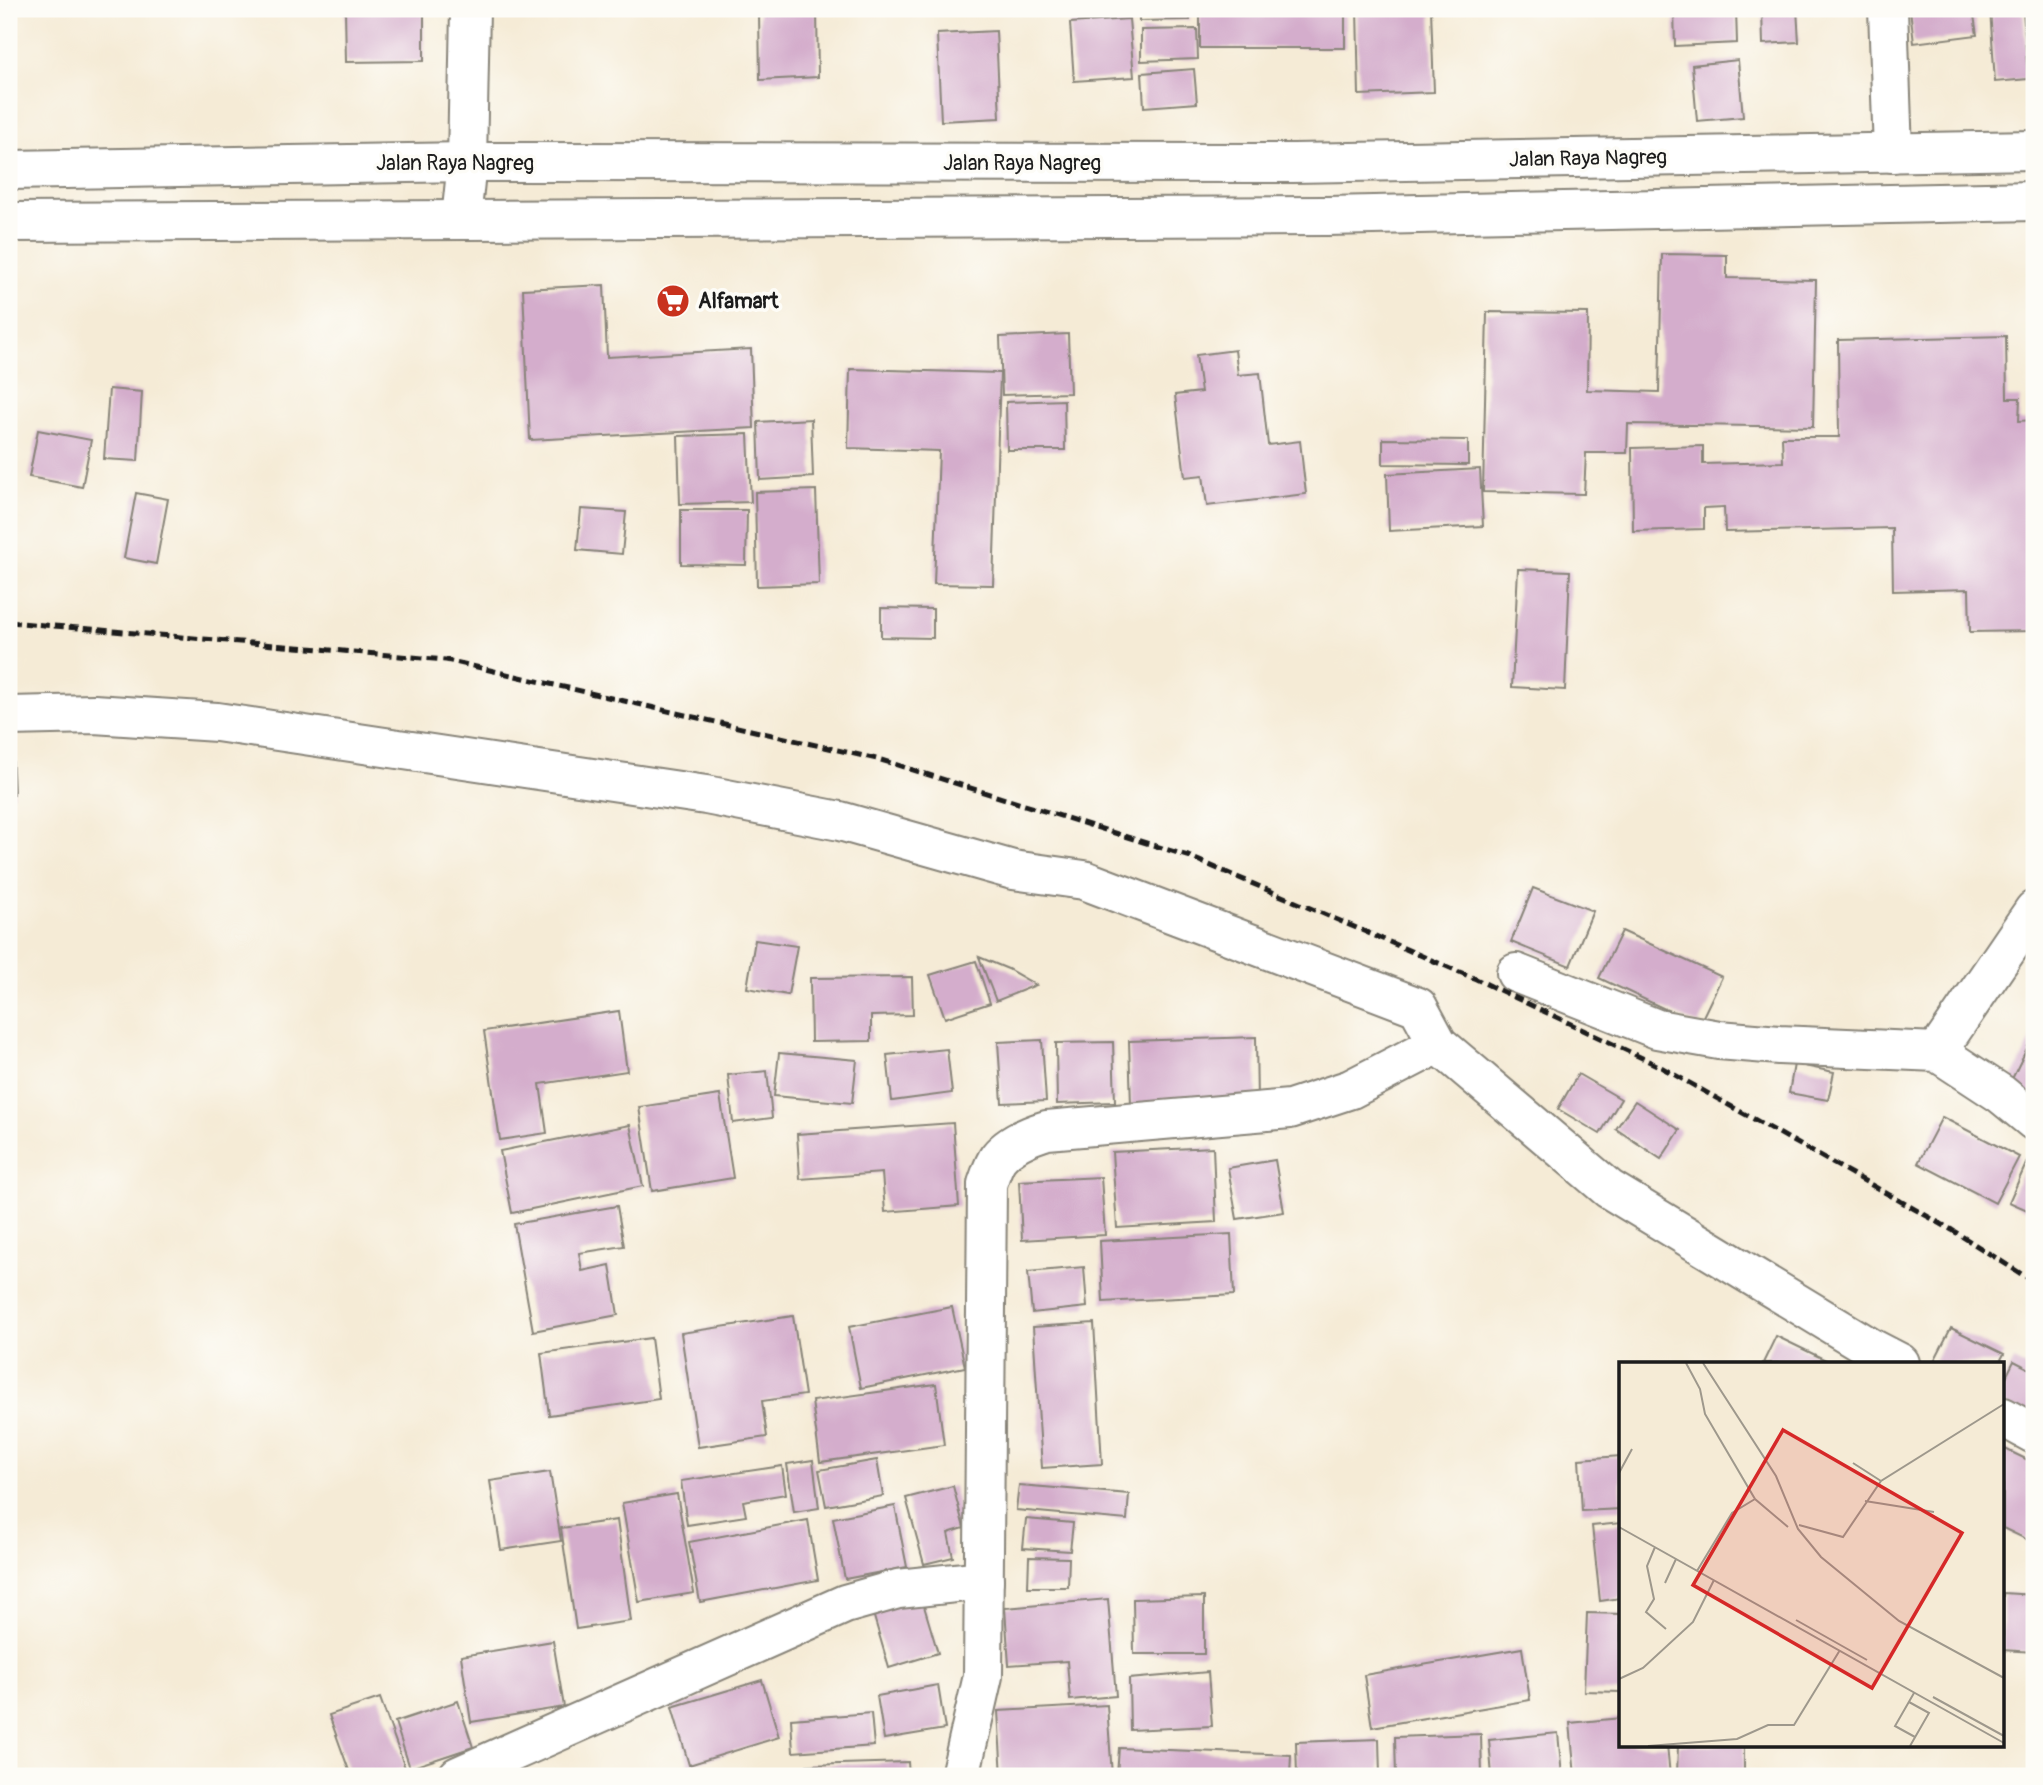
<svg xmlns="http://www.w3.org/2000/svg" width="2043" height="1785" viewBox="0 0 2043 1785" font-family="Pangolin,sans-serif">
	<rect width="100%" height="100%" fill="#fdfcf7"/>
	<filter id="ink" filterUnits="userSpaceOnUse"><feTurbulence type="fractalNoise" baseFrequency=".0143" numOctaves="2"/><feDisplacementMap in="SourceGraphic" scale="14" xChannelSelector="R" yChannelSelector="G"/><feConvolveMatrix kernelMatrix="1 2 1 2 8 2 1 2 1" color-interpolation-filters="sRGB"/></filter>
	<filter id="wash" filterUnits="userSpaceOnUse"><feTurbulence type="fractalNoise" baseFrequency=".00686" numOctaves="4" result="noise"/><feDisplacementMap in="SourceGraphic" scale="28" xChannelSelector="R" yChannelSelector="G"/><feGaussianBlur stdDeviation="1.57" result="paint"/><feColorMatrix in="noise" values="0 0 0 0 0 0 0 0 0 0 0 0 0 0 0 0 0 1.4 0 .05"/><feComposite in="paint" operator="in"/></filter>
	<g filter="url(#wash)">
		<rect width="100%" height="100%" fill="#f5ebd6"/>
		<g id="blocks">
			<g fill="#d4adcc">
				<polygon points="345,9 424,9 424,61 346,62"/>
				<polygon points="1066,9 1114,9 1114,12 1066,14"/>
				<polygon points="1139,9 1190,9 1190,20 1139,21"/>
				<rect x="1200" y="9" width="145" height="39"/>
				<polygon points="1357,9 1431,9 1434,92 1359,95"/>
				<polygon points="1674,9 1736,9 1737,43 1675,46"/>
				<polygon points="1762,9 1797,9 1799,42 1763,44"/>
				<polygon points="1910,9 1973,9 1977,35 1914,43"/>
				<polygon points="1990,9 2023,9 2028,79 1995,82"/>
				<polygon points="817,11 818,77 760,80 759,12"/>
				<polygon points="1129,19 1134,77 1074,81 1070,23"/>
				<polygon points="1197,29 1198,59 1141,61 1141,30"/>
				<polygon points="996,31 1000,118 941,121 937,34"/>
				<polygon points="1738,60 1743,117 1697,121 1692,65"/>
				<polygon points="1194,69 1197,103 1144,107 1142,73"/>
				<polygon points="1662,254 1727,255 1727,278 1816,280 1813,427 1628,424 1627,453 1586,453 1584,494 1483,492 1487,312 1588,313 1587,390 1659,392"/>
				<polygon points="604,285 607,357 751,349 754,428 530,440 523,289"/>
				<polygon points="1068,334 1070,393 1002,395 1000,337"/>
				<polygon points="2006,336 2007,398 2020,398 2019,421 2034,420 2034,631 1970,632 1969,589 1893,591 1892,528 1725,532 1724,507 1704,508 1704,529 1633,531 1632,448 1703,446 1703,464 1783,462 1782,437 1839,437 1838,340"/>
				<polygon points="1235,350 1238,375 1260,373 1268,445 1300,441 1306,494 1207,506 1203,475 1185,477 1175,395 1201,392 1196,355"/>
				<polygon points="850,369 1000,373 993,585 934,584 939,451 848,448"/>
				<polygon points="109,389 142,392 138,461 104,459"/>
				<polygon points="1064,400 1065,450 1007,450 1006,402"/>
				<polygon points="811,419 813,477 760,480 758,422"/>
				<polygon points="38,430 91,440 82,487 29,477"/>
				<polygon points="748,434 751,502 680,504 678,436"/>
				<polygon points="1383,439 1468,440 1468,465 1383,464"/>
				<polygon points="1480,469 1483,526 1389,531 1387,474"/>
				<polygon points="816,490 819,584 757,586 755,492"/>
				<polygon points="136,493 168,499 156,564 124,558"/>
				<polygon points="581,509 626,512 622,554 577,550"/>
				<polygon points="681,510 747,510 746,565 681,564"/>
				<polygon points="1518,569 1570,571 1565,690 1512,687"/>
				<polygon points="881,608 933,609 933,638 881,637"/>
				<polygon points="9,723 11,723 14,795 9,795"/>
				<polygon points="1533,888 1593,911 1570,966 1511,942"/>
				<polygon points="1622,931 1722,977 1699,1025 1599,978"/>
				<polygon points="755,940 797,946 788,995 747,988"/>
				<polygon points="979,957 1008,969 1036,985 996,1001"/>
				<polygon points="976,961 990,1003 945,1018 930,975"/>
				<polygon points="912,977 913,1015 871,1016 871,1041 811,1042 810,978"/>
				<polygon points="619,1011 627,1071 540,1084 547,1133 500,1140 484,1031"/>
				<polygon points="2034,1034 2034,1097 2009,1085"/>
				<polygon points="1256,1037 1257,1102 1131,1106 1129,1041"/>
				<polygon points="1042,1040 1046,1101 1002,1103 998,1042"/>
				<polygon points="1113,1042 1115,1102 1057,1104 1056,1043"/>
				<polygon points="947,1049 952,1093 892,1101 887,1055"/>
				<polygon points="779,1053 857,1060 852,1103 774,1096"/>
				<polygon points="1794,1064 1834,1072 1828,1100 1789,1093"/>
				<polygon points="767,1071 772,1118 733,1123 728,1075"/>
				<polygon points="1578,1074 1621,1099 1600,1134 1558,1109"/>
				<polygon points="720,1095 733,1178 652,1191 639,1107"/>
				<polygon points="1635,1101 1680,1130 1661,1159 1616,1129"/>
				<polygon points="1942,1117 2019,1157 1995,1203 1918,1163"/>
				<polygon points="953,1123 959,1206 885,1212 882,1173 800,1179 797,1134"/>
				<polygon points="630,1125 643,1186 512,1213 500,1151"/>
				<polygon points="2034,1146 2034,1213 2009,1202"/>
				<polygon points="1213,1147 1216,1222 1117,1228 1112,1152"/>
				<polygon points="1275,1160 1284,1212 1237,1219 1228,1168"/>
				<polygon points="1101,1177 1105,1235 1022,1240 1019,1181"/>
				<polygon points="617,1206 624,1246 579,1253 582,1271 610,1265 618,1315 533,1331 514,1224"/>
				<polygon points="1231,1234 1234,1295 1103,1302 1100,1241"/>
				<polygon points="1084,1267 1087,1307 1032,1313 1028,1272"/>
				<polygon points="952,1307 965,1367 861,1388 849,1327"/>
				<polygon points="793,1316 805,1395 762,1401 767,1437 698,1447 681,1333"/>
				<polygon points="1094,1323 1102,1464 1042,1468 1033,1327"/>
				<polygon points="1951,1328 2004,1354 1999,1363 1933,1363"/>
				<polygon points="1776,1336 1832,1363 1763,1363"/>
				<polygon points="651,1338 659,1399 549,1415 541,1353"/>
				<polygon points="2014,1361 2034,1371 2034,1420 2003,1403 2003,1383"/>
				<polygon points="936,1384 944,1445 820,1462 812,1401"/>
				<polygon points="2003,1448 2034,1463 2034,1543 2003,1528"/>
				<polygon points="1621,1456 1621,1509 1582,1511 1579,1459"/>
				<polygon points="813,1460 819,1508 794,1512 787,1464"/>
				<polygon points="877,1460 883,1496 826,1506 819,1470"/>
				<polygon points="782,1466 786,1494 743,1501 746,1516 687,1525 681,1481"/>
				<polygon points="550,1472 561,1541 501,1550 490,1481"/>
				<polygon points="1019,1485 1129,1494 1127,1520 1016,1510"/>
				<polygon points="953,1486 964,1528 948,1533 953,1557 924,1564 906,1498"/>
				<polygon points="677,1494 694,1593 639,1602 622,1503"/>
				<polygon points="895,1506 907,1567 845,1579 833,1518"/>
				<polygon points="1026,1519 1073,1523 1070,1551 1023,1548"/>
				<polygon points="617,1520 631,1621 576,1629 561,1528"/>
				<polygon points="808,1520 818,1580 700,1602 689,1542"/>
				<polygon points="1621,1523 1621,1598 1600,1601 1592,1526"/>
				<polygon points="1029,1557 1069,1558 1068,1587 1028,1587"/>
				<polygon points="2003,1593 2034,1595 2034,1652 2003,1650"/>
				<polygon points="921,1596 938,1653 889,1668 872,1610"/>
				<polygon points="1204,1597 1204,1654 1134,1654 1133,1599"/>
				<polygon points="1108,1599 1116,1696 1070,1700 1067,1661 1009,1665 1005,1608"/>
				<polygon points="1587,1613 1621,1614 1621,1692 1584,1691"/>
				<polygon points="553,1641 564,1707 471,1722 461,1656"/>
				<polygon points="1522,1648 1530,1700 1372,1727 1364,1675"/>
				<polygon points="1208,1672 1212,1726 1130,1730 1129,1679"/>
				<polygon points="762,1680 779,1737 689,1765 672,1707"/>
				<polygon points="938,1685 945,1729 884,1739 877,1696"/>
				<polygon points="380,1698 405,1768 382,1776 351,1776 329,1715"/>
				<polygon points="458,1701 473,1747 410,1768 395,1722"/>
				<polygon points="1107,1705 1112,1776 1002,1776 998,1711"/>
				<polygon points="871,1713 874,1746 793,1752 791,1719"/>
				<polygon points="1621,1718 1621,1745 1667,1745 1670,1776 1575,1776 1570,1723"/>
				<polygon points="1558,1733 1562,1776 1492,1776 1489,1740"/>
				<polygon points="1481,1734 1482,1776 1396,1776 1395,1737"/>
				<polygon points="1379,1739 1380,1776 1297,1776 1296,1742"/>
				<polygon points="1678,1745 1744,1745 1744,1776 1677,1776"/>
				<polygon points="1119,1748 1291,1755 1290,1776 1117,1776"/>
				<polygon points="908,1762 909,1776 807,1776 807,1765"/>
			</g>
		</g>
	</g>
	<g filter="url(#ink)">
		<use href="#blocks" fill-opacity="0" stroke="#888479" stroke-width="2"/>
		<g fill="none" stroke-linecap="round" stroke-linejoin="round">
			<defs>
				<g id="minor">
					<polyline points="1888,9 1893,153"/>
					<polyline points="461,219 467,162 470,9"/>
					<polyline points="9,716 94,714 217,722 706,795 840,821 1013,870 1084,880 1418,1007 1438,1044 1609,1189 1871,1348 1900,1363"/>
					<polyline points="1516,973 1657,1029 1719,1040 1779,1045 1937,1052 2001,1094 2034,1121"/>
					<polyline points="1937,1052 2034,910"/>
					<polyline points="2003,1417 2034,1434"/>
					<polyline points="458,1776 845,1604 898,1589 984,1580"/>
					<path d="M960 1776 983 1676 987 1184C990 1176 993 1165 998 1158 1010 1143 1030 1135 1047 1130L1290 1109 1351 1089 1438 1044"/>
				</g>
				<g id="trunk">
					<polyline points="9,170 467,162 1293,163 2034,150"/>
					<polyline points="9,222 1327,216 2034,201"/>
				</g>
			</defs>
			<use href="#minor" stroke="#888479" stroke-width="42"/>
			<use href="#trunk" stroke="#888479" stroke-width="42"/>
			<use href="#minor" stroke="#fff" stroke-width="38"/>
			<use href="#trunk" stroke="#fff" stroke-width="38"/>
			<polyline stroke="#1c1c1c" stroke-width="5" stroke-dasharray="10 5" stroke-linecap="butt" points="9,622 446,660 881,760 1188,856 1476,979 1659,1066 1952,1230 2034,1282"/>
		</g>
	</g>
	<defs>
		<symbol id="supermarket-disc" viewBox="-11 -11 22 22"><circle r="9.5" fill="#c8321e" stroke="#fdfcf7"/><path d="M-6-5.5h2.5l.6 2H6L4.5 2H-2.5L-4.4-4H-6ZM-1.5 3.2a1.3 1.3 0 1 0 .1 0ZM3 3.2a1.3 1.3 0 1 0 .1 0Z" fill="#fff"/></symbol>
	</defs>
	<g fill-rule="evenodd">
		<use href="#supermarket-disc" x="654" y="282" width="38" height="38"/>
	</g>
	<g text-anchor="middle" stroke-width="7" stroke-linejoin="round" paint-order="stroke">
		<g font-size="21" fill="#1c1c1c" stroke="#fdfcf7">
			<text transform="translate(1588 158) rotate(-1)" y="7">Jalan Raya Nagreg</text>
			<text x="455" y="170">Jalan Raya Nagreg</text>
			<text x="1022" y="170">Jalan Raya Nagreg</text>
		</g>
		<g font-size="21" font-weight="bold" fill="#1c1c1c" stroke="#fdfcf7" text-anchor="start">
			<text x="698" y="308">Alfamart</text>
		</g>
	</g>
	<g transform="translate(1619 1362)">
		<rect width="385" height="385" fill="#f5ebd6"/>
		<path fill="none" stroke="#9e988c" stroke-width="2" d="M67 1 81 27 86 52 136 137 169 165M84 1 157 114 179 167 202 195 280 259 385 316M234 101 262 119M0 111 13 87M246 139 315 150M180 163 224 175 262 119 385 42M0 165 385 381M36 185 28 204 35 237 27 250 47 267M78 209 113 151 136 137M46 221 57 197M177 258 248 298M0 317 24 306 74 260 95 218M295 331 276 364 296 375M314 335 385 374M290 340 310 351 291 384M29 384 118 377 149 363H175L221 288"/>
		<path fill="#d62828" fill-opacity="0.15" stroke="#d62828" stroke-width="3.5" d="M164 68 343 171 253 326 74 223Z"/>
		<rect width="385" height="385" fill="none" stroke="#1c1c1c" stroke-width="3.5"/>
	</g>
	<rect width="2043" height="1785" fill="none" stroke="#fdfcf7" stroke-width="35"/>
</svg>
